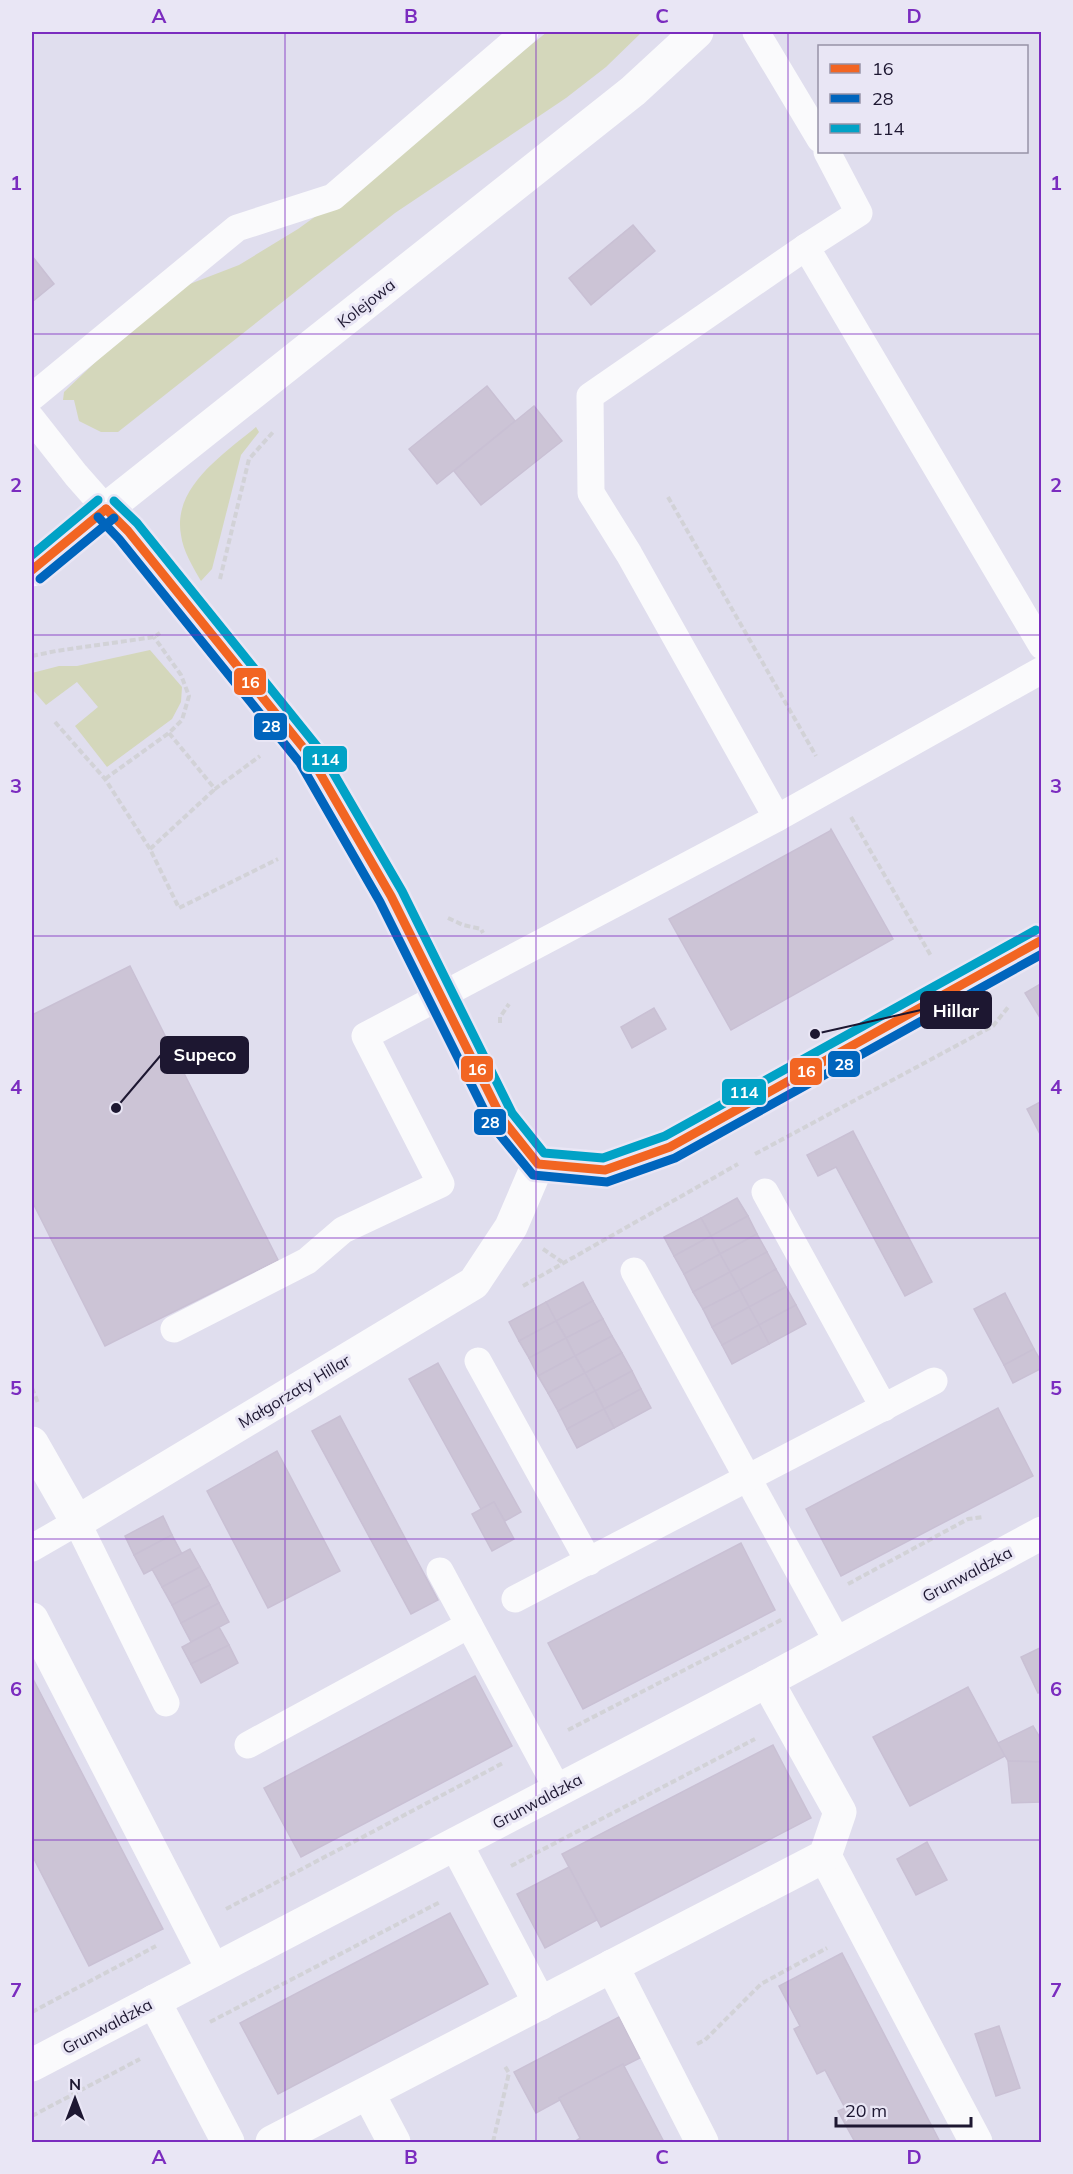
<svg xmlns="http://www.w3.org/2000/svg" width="1073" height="2174" viewBox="0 0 1073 2174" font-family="Mulish,sans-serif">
	<rect width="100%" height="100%" fill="#e0deee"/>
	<g fill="#d4d7bb">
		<polygon points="547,32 642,32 606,67 566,98 395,213 118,432 101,432 79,421 74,400 63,400 64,392 169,292 239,265 298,229 341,198"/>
		<path d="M256 427 259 432 241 455 212 569 201 581C193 567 183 551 181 535 172 487 224 454 256 427Z"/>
		<polygon points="150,650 182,687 181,702 172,719 107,767 75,726 98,707 77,682 46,705 32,689 32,673 59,666 77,666"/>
	</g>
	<g fill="#ccc4d6" stroke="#c9c0d4" stroke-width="1.5">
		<polygon points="633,225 655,251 591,305 569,278"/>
		<polygon points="32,256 54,284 32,302"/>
		<polygon points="487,386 515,421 437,484 409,449"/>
		<polygon points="534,406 562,441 481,505 454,471"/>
		<polygon points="831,829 893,939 731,1030 669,919 830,831"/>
		<polygon points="130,966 278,1260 105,1346 32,1201 32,1015"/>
		<polygon points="1042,983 1042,1021 1025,993"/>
		<polygon points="654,1008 666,1029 632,1048 621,1027"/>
		<polygon points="1042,1101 1042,1138 1027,1109"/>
		<polygon points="853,1131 932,1282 905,1296 836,1167 818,1176 807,1155"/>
		<polygon points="737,1198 748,1216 711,1236 701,1218"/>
		<polygon points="748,1216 757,1234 720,1254 711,1236"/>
		<polygon points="701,1218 711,1236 674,1256 664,1237"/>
		<polygon points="757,1234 767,1252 730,1272 720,1254"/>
		<polygon points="711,1236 720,1254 684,1274 674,1256"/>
		<polygon points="767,1252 776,1269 740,1290 730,1272"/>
		<polygon points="720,1254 730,1272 693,1292 684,1274"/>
		<polygon points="776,1269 786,1287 749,1307 740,1290"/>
		<polygon points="730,1272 740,1290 703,1309 693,1292"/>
		<polygon points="583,1282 593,1301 556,1321 546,1302"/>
		<polygon points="786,1287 796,1305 759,1325 749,1307"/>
		<polygon points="740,1290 749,1307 712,1327 703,1309"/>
		<polygon points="1005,1293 1034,1349 1004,1365 974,1309"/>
		<polygon points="593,1301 603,1319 566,1338 556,1321"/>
		<polygon points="546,1302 556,1321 519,1341 509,1322"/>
		<polygon points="796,1305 806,1324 769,1344 759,1325"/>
		<polygon points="749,1307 759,1325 722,1345 712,1327"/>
		<polygon points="603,1319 612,1336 575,1356 566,1338"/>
		<polygon points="556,1321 566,1338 529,1358 519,1341"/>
		<polygon points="759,1325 769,1344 732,1364 722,1345"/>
		<polygon points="612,1336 622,1353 585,1373 575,1356"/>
		<polygon points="566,1338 575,1356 538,1376 529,1358"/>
		<polygon points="1034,1349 1042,1363 1042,1368 1013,1383 1004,1365"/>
		<polygon points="622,1353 632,1371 595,1391 585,1373"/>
		<polygon points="575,1356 585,1373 548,1393 538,1376"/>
		<polygon points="438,1363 521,1512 505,1521 494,1502 481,1509 409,1379"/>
		<polygon points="632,1371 641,1389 604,1409 595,1391"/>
		<polygon points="585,1373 595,1391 558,1411 548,1393"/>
		<polygon points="641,1389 651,1408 614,1428 604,1409"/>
		<polygon points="595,1391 604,1409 567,1429 558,1411"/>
		<polygon points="998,1408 1033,1476 841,1576 806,1509"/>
		<polygon points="604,1409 614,1428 577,1448 567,1429"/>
		<polygon points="340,1416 438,1600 411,1614 312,1431"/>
		<polygon points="277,1451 340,1571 268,1608 207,1491"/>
		<polygon points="494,1502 514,1539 492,1551 472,1514"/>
		<polygon points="163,1516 172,1535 134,1555 125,1536"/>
		<polygon points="172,1535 182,1554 144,1574 134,1555"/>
		<polygon points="741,1543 775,1610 583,1709 548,1643"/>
		<polygon points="190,1549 200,1567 162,1587 152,1569"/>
		<polygon points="200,1567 210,1585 172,1605 162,1587"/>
		<polygon points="210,1585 219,1603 181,1623 172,1605"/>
		<polygon points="219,1603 229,1622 191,1642 181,1623"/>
		<polygon points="219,1627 229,1645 191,1664 182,1647"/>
		<polygon points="229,1645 238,1663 201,1683 191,1664"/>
		<polygon points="1042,1647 1042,1691 1038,1693 1021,1657"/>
		<polygon points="475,1676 512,1746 301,1857 264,1788"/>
		<polygon points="32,1677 163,1929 89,1966 32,1855"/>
		<polygon points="968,1687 1005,1756 910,1806 873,1737"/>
		<polygon points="1033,1726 1042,1741 1042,1762 1008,1761 998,1743"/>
		<polygon points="773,1745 811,1818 601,1927 562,1854"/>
		<polygon points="1008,1761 1042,1762 1042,1802 1012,1803"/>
		<polygon points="927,1842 947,1880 916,1895 897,1859"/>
		<polygon points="569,1867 597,1920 545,1948 517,1894"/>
		<polygon points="450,1913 488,1984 278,2094 240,2023"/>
		<polygon points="842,1953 940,2142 855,2142 838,2111 845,2108 825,2070 817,2074 794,2029 800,2026 779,1986"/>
		<polygon points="619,2017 640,2058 624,2066 623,2064 559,2098 560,2100 536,2113 514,2072"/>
		<polygon points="999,2026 1020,2088 996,2096 975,2034"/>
		<polygon points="623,2064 664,2142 574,2142 580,2138 559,2098"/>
	</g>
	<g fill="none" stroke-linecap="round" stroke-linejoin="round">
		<g stroke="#d2d2d7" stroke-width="4" stroke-dasharray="6 3" stroke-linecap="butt">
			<polyline points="668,497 816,756"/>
			<polyline points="220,579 249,459 274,431"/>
			<polyline points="32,656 56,651 154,637 160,633"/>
			<polyline points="55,722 105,779 150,849 179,908 278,859"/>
			<polyline points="169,733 215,789 260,756"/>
			<polyline points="105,779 169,733 182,720 189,696 181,675 154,637"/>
			<polyline points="851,817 931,956"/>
			<polyline points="150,849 215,789"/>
			<polyline points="448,918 463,925 481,929 483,933"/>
			<polyline points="500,1023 500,1017 509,1004"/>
			<polyline points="755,1154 993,1026 1009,1006"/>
			<polyline points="543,1249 562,1262"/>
			<polyline points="523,1286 738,1164"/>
			<polyline points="32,1388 38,1403"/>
			<polyline points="848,1584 968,1519 983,1517"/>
			<polyline points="568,1730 783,1619"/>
			<polyline points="511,1866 755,1739"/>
			<polyline points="226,1909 503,1763"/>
			<polyline points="32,2012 156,1946"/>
			<polyline points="210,2022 440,1902"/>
			<polyline points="697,2044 705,2040 761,1984 827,1948"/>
			<polyline points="32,2116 140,2059"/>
			<polyline points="493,2142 509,2073 504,2065"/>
		</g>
		<g stroke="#fafafc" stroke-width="27">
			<polyline points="756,32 820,139"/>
			<polyline points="827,152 859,213 806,247 1042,646"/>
			<polyline points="32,397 237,228 333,197 525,32"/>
			<polyline points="32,419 76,475 106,509"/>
			<polyline points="777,818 629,554 591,493 590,396 806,247"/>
			<polyline points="765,1192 884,1408"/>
			<polyline points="634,1271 838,1643"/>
			<polyline points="174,1329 307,1261 343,1230 441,1184 365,1036 777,818 1042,670"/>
			<polyline points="478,1361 589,1562"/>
			<polyline points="32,1548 77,1522 166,1703"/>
			<polyline points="440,1571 558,1790"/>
			<polyline points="515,1599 934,1381"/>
			<polyline points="248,1745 469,1625"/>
		</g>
		<g stroke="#fafafc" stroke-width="33">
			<polyline points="32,1443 77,1522 474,1283 511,1227 538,1164"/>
			<polyline points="32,1619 213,1970"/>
			<polyline points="456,1844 540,2004"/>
			<polyline points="825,1856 976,2142"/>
			<polyline points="612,1966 702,2142"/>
			<polyline points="154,2001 228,2142"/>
			<polyline points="32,2065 767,1681 1042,1533"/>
			<polyline points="368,2093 394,2142"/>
			<polyline points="272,2142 825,1856 840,1812 767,1681"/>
		</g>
		<g stroke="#fafafc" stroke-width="33">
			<polyline points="106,509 128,531 239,666 310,756 391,896 502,1119 538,1164 605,1170 670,1147 1042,940"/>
			<polyline points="32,570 106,509 633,91 697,32"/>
		</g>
		<defs>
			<g id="bus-1">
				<polyline points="106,509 128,531 310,756 391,896 502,1119 538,1164 605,1170 670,1147 1042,940"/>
				<polyline points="32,570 106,509"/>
			</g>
			<g id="bus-2">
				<polyline points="98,517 119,539 300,763 380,902 491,1124 533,1175 607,1182 675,1158 1042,954"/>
				<polyline points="40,579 114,518"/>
			</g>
			<g id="bus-3">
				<polyline points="114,501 137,523 320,750 402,891 512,1113 544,1153 603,1158 665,1136 1036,930"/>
				<polyline points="32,555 98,500"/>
			</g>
		</defs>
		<use href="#bus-1" stroke="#e9e6f5" stroke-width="14"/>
		<use href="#bus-2" stroke="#e9e6f5" stroke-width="14"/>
		<use href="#bus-3" stroke="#e9e6f5" stroke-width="14"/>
		<use href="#bus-1" stroke="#f26522" stroke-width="9"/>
		<use href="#bus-2" stroke="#0065bd" stroke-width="9"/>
		<use href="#bus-3" stroke="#01a2c6" stroke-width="9"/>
	</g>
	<path fill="none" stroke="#7b2cbf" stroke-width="1.5" stroke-opacity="0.55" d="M285 32V2142M536 32V2142M788 32V2142M32 334H1042M32 635H1042M32 936H1042M32 1238H1042M32 1539H1042M32 1840H1042"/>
	<g text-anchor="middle" stroke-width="6" stroke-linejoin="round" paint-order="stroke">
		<g font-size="16" fill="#1d1731" stroke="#e9e6f5">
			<text transform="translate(366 303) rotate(-38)" y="6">Kolejowa</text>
			<text transform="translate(294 1391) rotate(-31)" y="6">Małgorzaty Hillar</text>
			<text transform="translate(967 1574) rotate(-28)" y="6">Grunwaldzka</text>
			<text transform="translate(537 1801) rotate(-28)" y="6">Grunwaldzka</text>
			<text transform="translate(107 2026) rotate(-28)" y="6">Grunwaldzka</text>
		</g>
	</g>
	<path fill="none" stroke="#1d1731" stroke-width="2" d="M815 1034L921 1010M116 1108L161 1055"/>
	<g fill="#1d1731" stroke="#e9e6f5" stroke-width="2">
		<circle cx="815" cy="1034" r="6"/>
		<circle cx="116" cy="1108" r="6"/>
	</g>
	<g fill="#1d1731" stroke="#1d1731" stroke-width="2">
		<rect x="921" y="992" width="70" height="36" rx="6"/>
		<rect x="161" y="1037" width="87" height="36" rx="6"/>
	</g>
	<g font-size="18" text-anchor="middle" font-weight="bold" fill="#fff">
		<text x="956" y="1017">Hillar</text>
		<text x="205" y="1061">Supeco</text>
	</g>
	<g stroke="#e9e6f5" stroke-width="2">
		<rect x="233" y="667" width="34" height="29" rx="6" fill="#f26522"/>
		<rect x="253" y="712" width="35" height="29" rx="6" fill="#0065bd"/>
		<rect x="302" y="745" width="46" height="28" rx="6" fill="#01a2c6"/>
		<rect x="827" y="1050" width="34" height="28" rx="6" fill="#0065bd"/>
		<rect x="460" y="1055" width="34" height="28" rx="6" fill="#f26522"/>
		<rect x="789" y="1057" width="34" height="29" rx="6" fill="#f26522"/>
		<rect x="721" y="1078" width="46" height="28" rx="6" fill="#01a2c6"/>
		<rect x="473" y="1108" width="34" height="28" rx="6" fill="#0065bd"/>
	</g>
	<g font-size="16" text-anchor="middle" font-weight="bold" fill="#fff">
		<text x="250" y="688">16</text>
		<text x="271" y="732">28</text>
		<text x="325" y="765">114</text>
		<text x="844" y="1070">28</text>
		<text x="477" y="1075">16</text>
		<text x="806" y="1077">16</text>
		<text x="744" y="1098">114</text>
		<text x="490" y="1128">28</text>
	</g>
	<rect width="1073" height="2174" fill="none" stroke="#e9e6f5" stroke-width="66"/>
	<rect x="818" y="45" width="210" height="108" fill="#e9e6f5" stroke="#9793a7" stroke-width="1.5"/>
	<rect x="830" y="64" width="30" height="9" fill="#f26522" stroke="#9793a7" stroke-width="1.5"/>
	<text x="872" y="75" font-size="18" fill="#1d1731">16</text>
	<rect x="830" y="94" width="30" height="9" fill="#0065bd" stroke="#9793a7" stroke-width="1.5"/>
	<text x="872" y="105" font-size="18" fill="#1d1731">28</text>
	<rect x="830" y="124" width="30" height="9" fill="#01a2c6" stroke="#9793a7" stroke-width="1.5"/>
	<text x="872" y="135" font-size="18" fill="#1d1731">114</text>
	<g transform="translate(75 2099)" stroke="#e9e6f5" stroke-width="4.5" paint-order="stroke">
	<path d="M0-4.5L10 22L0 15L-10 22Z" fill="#1d1731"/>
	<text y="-9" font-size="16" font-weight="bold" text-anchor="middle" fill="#1d1731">N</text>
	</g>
	<path d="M836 2117v9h135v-9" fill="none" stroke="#1d1731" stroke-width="3"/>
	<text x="845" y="2117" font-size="18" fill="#1d1731" stroke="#e9e6f5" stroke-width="4.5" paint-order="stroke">20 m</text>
	<rect x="33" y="33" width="1007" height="2108" fill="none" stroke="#7b2cbf" stroke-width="2"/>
	<g font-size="20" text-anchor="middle" font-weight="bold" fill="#7b2cbf">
		<text x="159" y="23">A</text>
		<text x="411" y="23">B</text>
		<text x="662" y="23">C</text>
		<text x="914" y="23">D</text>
		<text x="16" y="190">1</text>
		<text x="1056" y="190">1</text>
		<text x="16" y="492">2</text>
		<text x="1056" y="492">2</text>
		<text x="16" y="793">3</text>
		<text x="1056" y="793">3</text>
		<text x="16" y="1094">4</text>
		<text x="1056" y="1094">4</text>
		<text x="16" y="1395">5</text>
		<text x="1056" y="1395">5</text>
		<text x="16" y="1696">6</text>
		<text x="1056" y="1696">6</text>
		<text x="16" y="1997">7</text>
		<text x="1056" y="1997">7</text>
		<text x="159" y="2164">A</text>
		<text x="411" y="2164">B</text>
		<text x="662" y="2164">C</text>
		<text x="914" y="2164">D</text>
	</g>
</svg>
